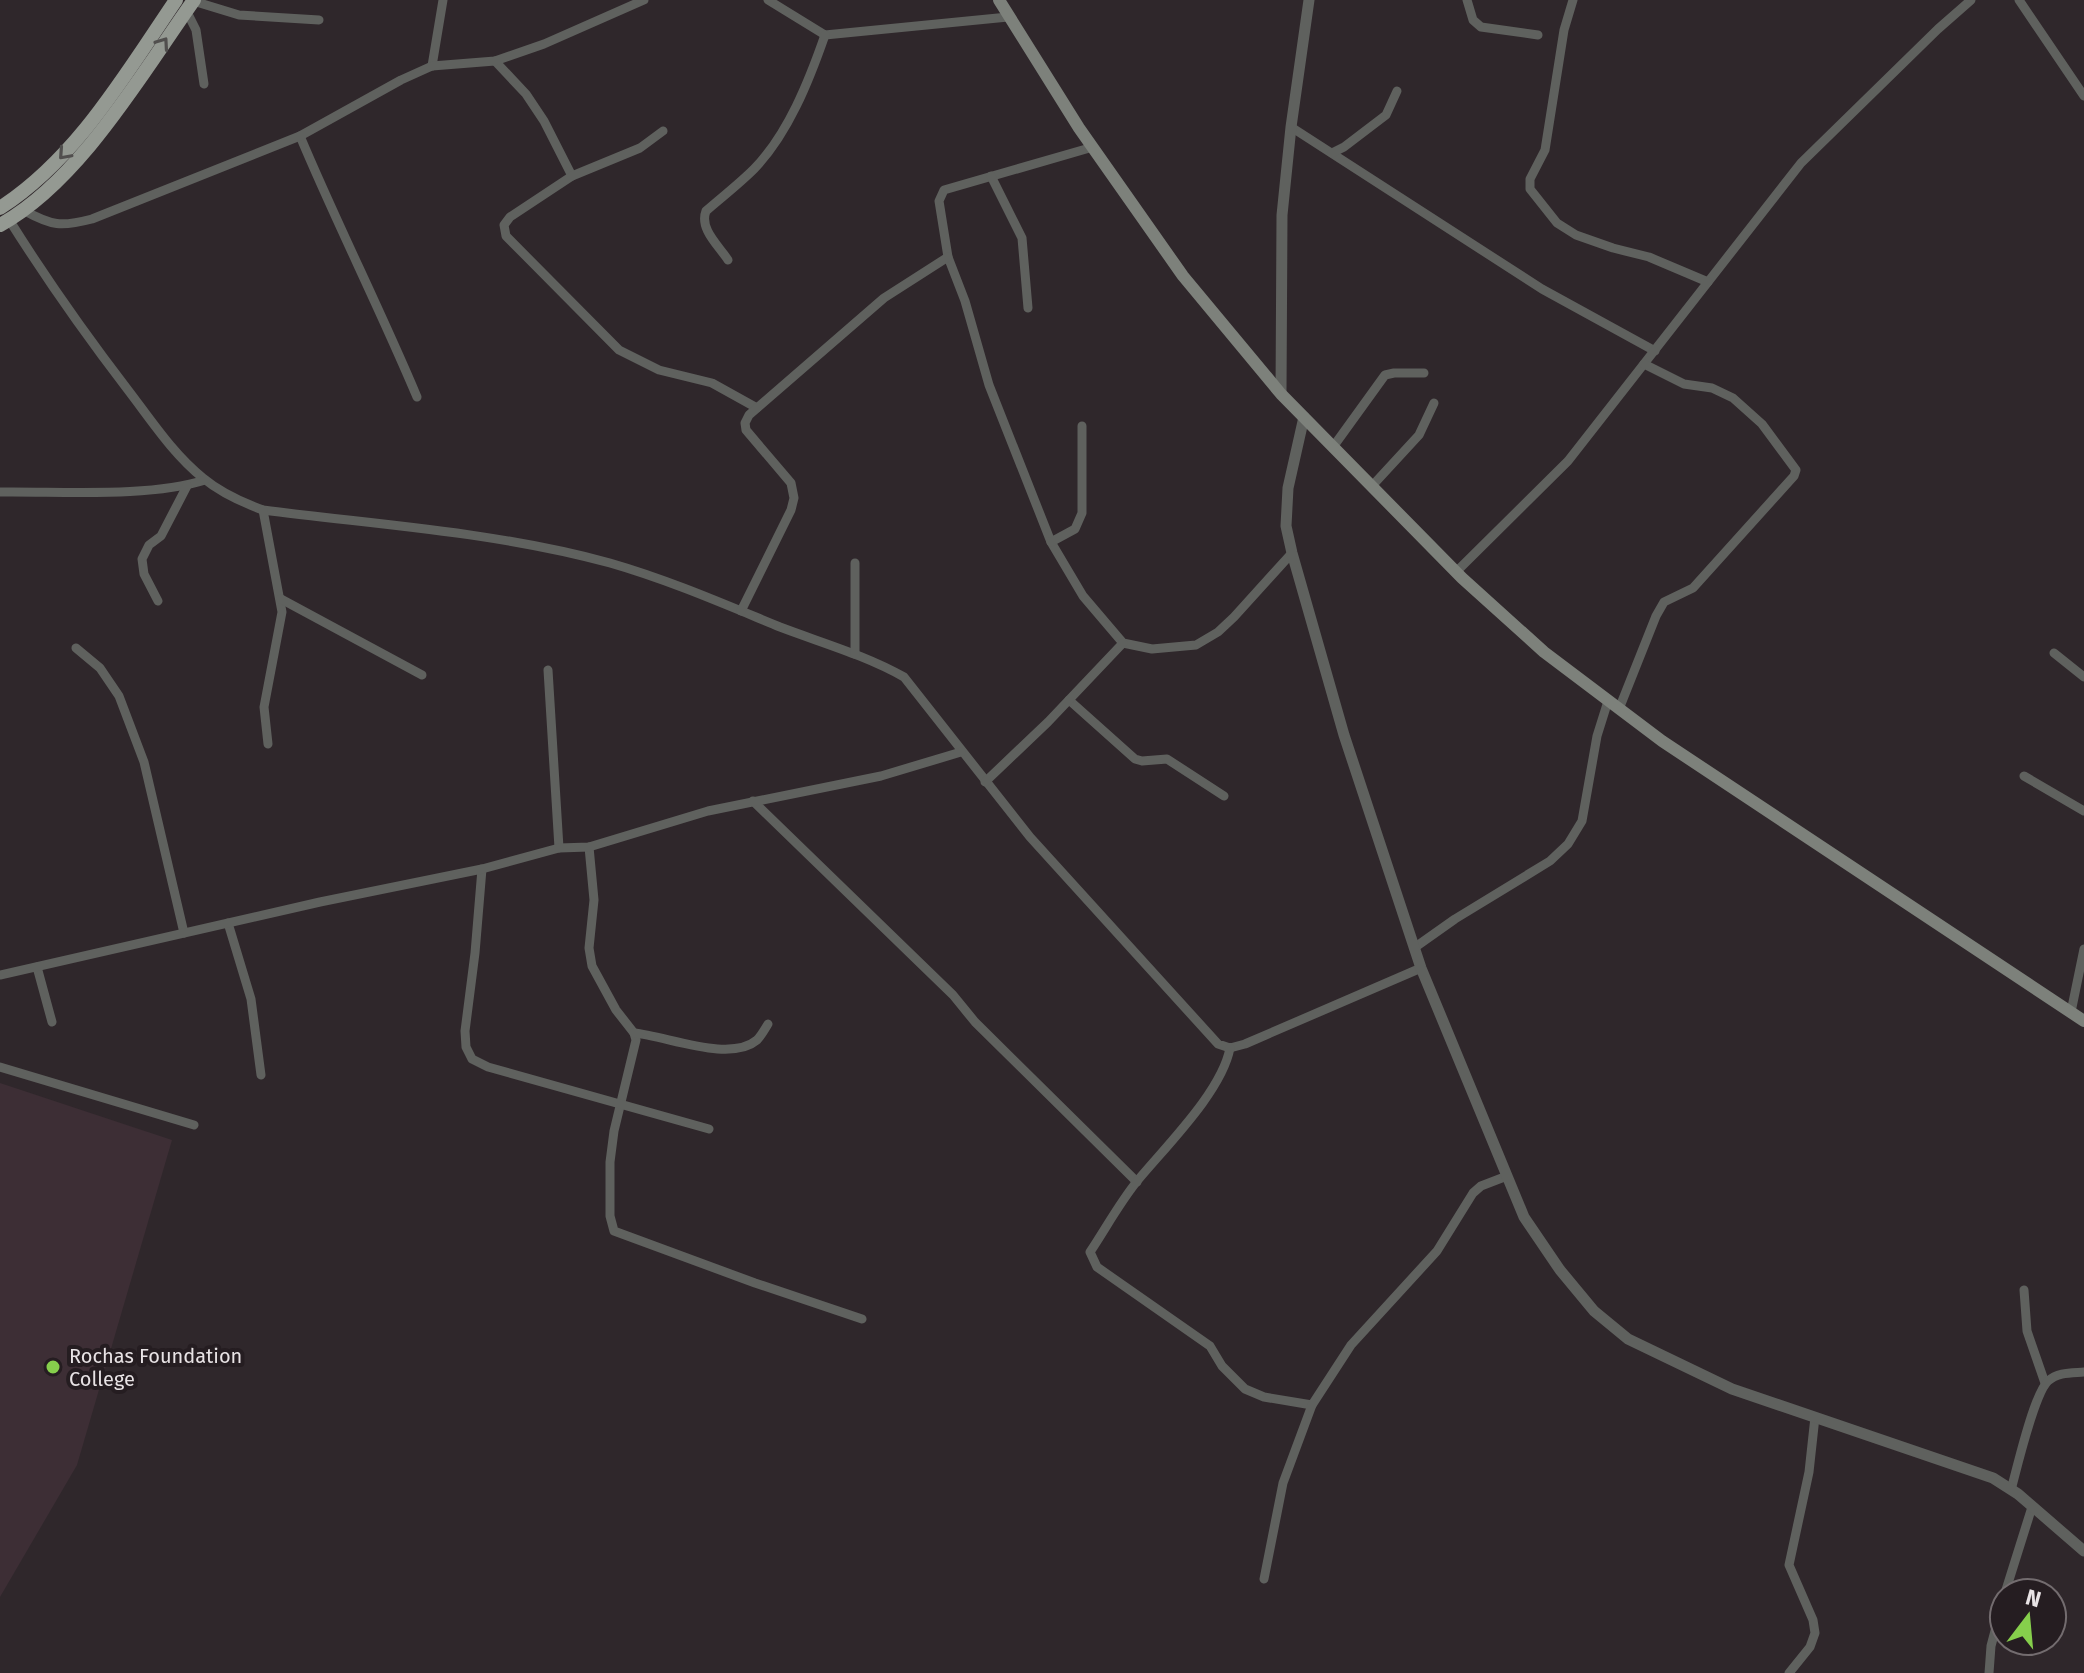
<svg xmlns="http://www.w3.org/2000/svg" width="2084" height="1673" viewBox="0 0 2084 1673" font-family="'Fira Sans',sans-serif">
	<rect width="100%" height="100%" fill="#2f272b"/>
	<polygon fill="#3d2e35" points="0,1083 172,1140 77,1465 0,1597"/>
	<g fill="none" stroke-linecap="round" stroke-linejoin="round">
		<g stroke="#5f615e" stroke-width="9">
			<polyline points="768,0 825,35 1008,17"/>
			<polyline points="1467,0 1473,20 1481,27 1538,35"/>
			<polyline points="2019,0 2084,96"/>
			<polyline points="193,1 239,15 319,20"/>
			<polyline points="186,10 196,30 204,84"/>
			<polyline points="495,61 526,94 544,121 572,176"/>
			<polyline points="432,66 443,0"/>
			<polyline points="1291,127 1542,289 1655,351"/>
			<polyline points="663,131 640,148 572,176 510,217 504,225 506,236 619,350 659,370 712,383 757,408"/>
			<path d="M300 136C337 224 380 309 417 397"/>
			<polyline points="1093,147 944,190 939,201 948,257 965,301 989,385 1051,542 1083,596 1123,643 1152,649 1196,645 1218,632 1234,617 1292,553"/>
			<polyline points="1332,153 1344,147 1386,115 1397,91"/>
			<polyline points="991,176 1022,238 1028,308"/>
			<path d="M23 210C52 226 61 227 92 219L300 136 401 80 432 66 495 61 544 44 644 0"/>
			<path d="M8 218C45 277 85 334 128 390 151 420 173 454 203 478 221 493 241 502 263 510 379 525 497 532 610 563 669 580 724 604 780 627 822 643 865 655 904 677L1030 837 1218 1044 1230 1048 1245 1044 1421 968"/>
			<path d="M728 260C719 246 699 229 706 211 722 197 739 184 754 169 788 134 809 81 825 35"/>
			<polyline points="1708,282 1801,163 1938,29 1971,0"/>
			<polyline points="1333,447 1385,375 1394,373 1424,373"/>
			<polyline points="1372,486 1419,435 1434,403"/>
			<path d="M0 492C60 491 149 498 205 480"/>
			<polyline points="263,510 282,612 264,707 268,744"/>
			<polyline points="1051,542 1075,529 1082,513 1082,426"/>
			<polyline points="855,563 855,654"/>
			<polyline points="1456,572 1568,461 1708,282 1649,257 1613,248 1576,235 1557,223 1530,189 1530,179 1545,150 1564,30 1573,0"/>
			<polyline points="281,599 422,675"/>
			<polyline points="158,601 144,574 142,559 149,545 161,536 187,486"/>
			<polyline points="741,611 791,510 794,498 791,483 746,430 745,423 749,415 884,298 948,257"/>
			<polyline points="76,648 100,668 119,696 144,762 184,933"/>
			<polyline points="2054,653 2084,677"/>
			<polyline points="548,670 559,848"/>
			<polyline points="1069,700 1135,759 1142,761 1167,759 1224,796"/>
			<polyline points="1619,709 1656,616 1664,602 1693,588 1794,476 1796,470 1762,424 1733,398 1712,388 1684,384 1644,364"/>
			<polyline points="2024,776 2084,811"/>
			<polyline points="985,782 1048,722 1123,643"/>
			<polyline points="753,801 953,995 975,1022 1137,1182"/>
			<polyline points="589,847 594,900 589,948 592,966 616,1010 634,1033 636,1040 614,1131 610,1162 610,1216 614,1231 755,1283 862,1319"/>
			<polyline points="482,869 475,953 465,1031 466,1047 472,1059 488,1067 709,1129"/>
			<polyline points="228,923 251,999 261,1075"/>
			<polyline points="1414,948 1455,919 1550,861 1568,844 1582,821 1597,736 1608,701"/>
			<polyline points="37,967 52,1022"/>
			<polyline points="0,975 320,902 482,869 559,848 589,847 708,811 881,776 961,752"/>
			<polyline points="2071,1012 2084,949"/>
			<path d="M634 1033C667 1036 730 1063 757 1040 761 1036 765 1029 768 1024"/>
			<path d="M1230 1048C1222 1091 1167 1145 1138 1180 1120 1202 1106 1228 1090 1252L1097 1267 1210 1346 1222 1366 1245 1389 1264 1397 1312 1405"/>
			<polyline points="0,1067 194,1125"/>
			<polyline points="2024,1290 2027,1331 2045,1383"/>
			<path d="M2011 1490C2017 1468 2034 1394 2048 1381 2058 1372 2071 1373 2084 1372"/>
			<polyline points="1264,1579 1283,1483 1312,1405 1351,1345 1437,1251 1473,1193 1481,1186 1507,1176"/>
			<polyline points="2005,1593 2032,1507"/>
			<polyline points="1789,1673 1810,1647 1815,1633 1813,1620 1789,1565 1809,1472 1815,1417"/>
			<polyline points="1989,1673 1991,1646 2004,1597"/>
		</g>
		<g stroke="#5f615e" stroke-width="11">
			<polyline points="1281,394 1282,215 1291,127 1309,0"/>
			<polyline points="1304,417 1288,488 1286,526 1292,553 1344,735 1421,968 1524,1217 1560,1270 1594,1311 1628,1339 1732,1389 1993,1478 2018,1494 2084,1551"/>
		</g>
		<polyline stroke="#7d817b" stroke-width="12" points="999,0 1079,128 1183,276 1281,394 1462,578 1544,652 1662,741 2084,1021"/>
		<g stroke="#949992" stroke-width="14">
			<path d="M0 208C77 158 125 75 176 0"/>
			<path d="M0 225C80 181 142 73 194 0"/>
		</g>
	</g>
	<defs><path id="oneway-chevron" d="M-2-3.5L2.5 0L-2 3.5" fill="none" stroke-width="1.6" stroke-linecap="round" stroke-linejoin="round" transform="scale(2)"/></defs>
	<g stroke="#514f4e">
		<use href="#oneway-chevron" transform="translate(163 43) rotate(-55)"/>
		<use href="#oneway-chevron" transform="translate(64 154) rotate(132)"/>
	</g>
	<circle fill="#86cf4c" stroke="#251d21" stroke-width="3" cx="53" cy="1367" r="8"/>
	<g text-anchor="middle" stroke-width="8" stroke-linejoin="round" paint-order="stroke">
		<g font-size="20" fill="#e8e3e5" stroke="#251d21" text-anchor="start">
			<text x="69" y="1363">Rochas Foundation<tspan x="69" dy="23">College</tspan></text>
		</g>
	</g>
	<g transform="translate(2028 1617) rotate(16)"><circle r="38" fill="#251d21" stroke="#736c6f" stroke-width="2"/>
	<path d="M0-6L14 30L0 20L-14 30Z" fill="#86cf4c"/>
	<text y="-12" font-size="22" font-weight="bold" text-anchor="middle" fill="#e8e3e5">N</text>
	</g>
</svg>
